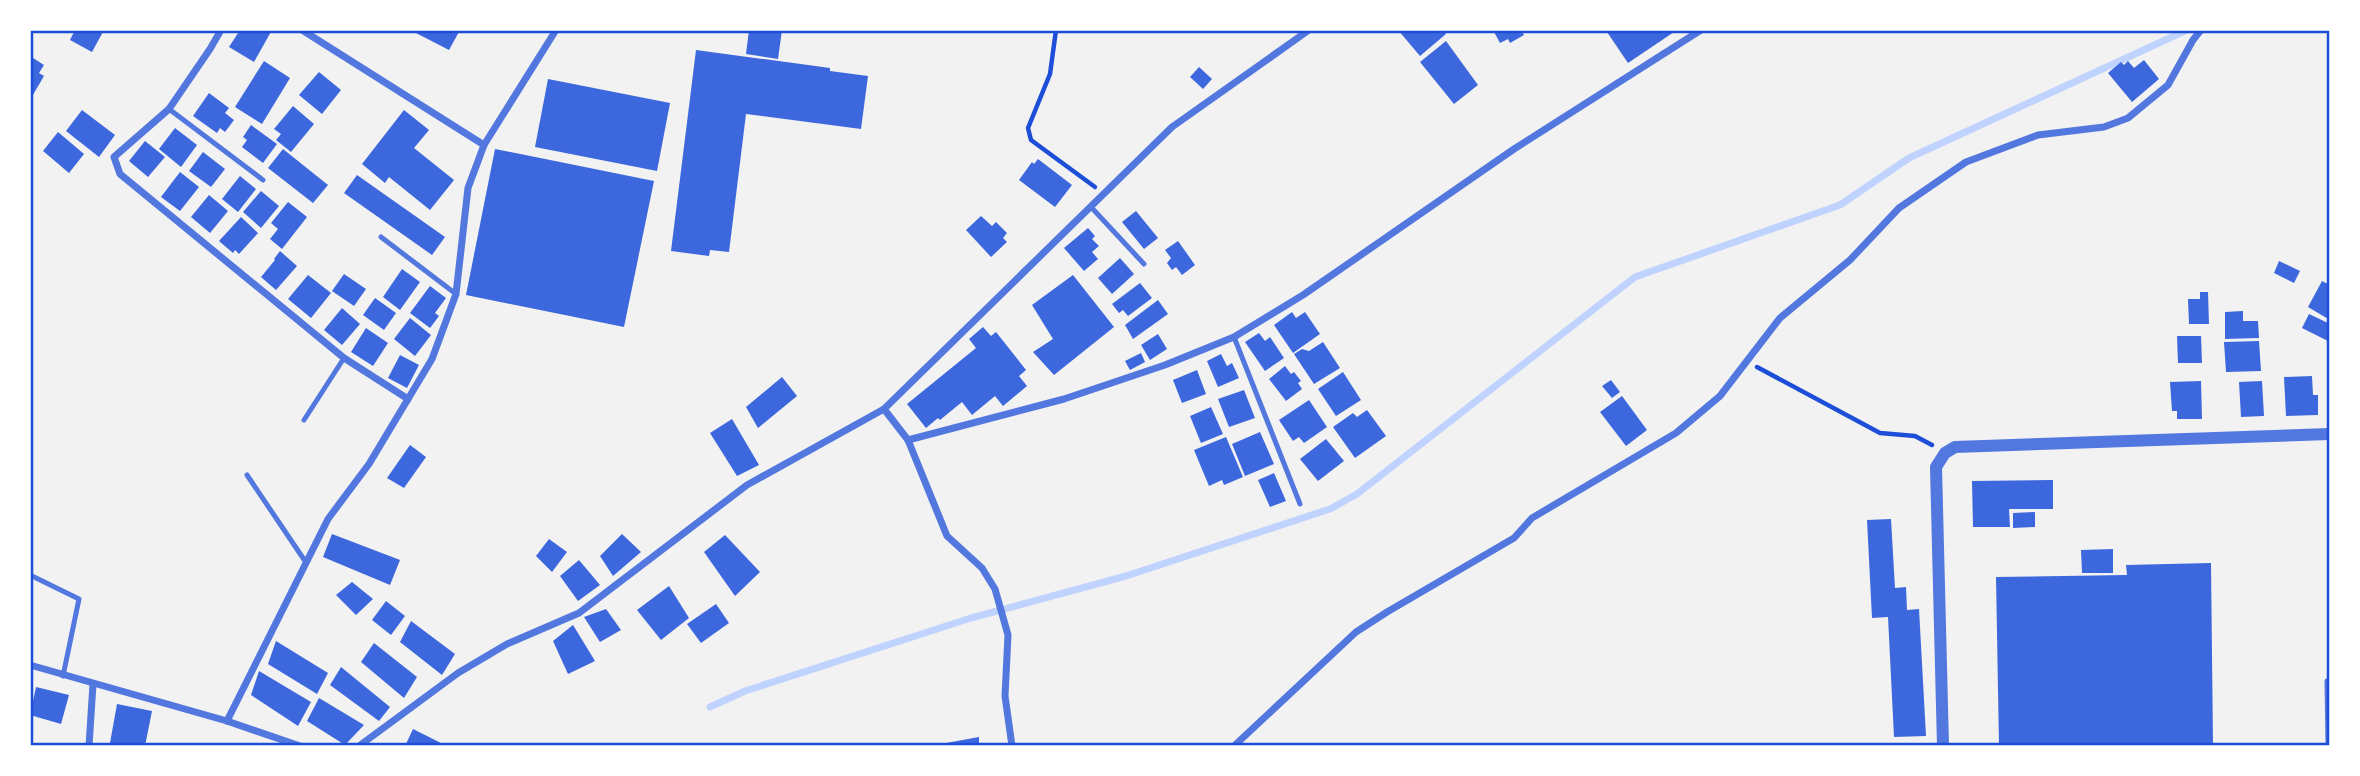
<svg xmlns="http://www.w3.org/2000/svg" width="2360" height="776" viewBox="0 0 2360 776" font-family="Quicksand,sans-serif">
	<rect width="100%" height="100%" fill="#f2f2f2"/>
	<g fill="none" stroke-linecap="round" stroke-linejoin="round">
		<polyline stroke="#bfd3fe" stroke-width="7" points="710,707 745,691 971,618 1126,576 1330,509 1357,494 1635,277 1840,205 1909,158 2187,30"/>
	</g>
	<g fill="#3d67dc">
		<polygon points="75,30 104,30 92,52 70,40"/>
		<polygon points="240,30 272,30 254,62 229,47"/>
		<polygon points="416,30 460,30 449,50 414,32"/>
		<polygon points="749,30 782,30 778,59 746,54"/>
		<polygon points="1398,30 1442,30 1446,34 1420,56"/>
		<polygon points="1493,30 1521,30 1524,35 1510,43 1508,39 1500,43"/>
		<polygon points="1610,30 1677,30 1628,63 1607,32"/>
		<polygon points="1446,41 1478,85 1454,104 1420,62"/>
		<polygon points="696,50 830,68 830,71 868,76 861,129 746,114 729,252 710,250 709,256 671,251"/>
		<polygon points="30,56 44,65 39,73 44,76 30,100"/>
		<polygon points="2144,60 2159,79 2132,102 2108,73 2121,62 2124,65 2128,61 2134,68"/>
		<polygon points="264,61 290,78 262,124 235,107"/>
		<polygon points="1199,67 1212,79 1203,89 1190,77"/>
		<polygon points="319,72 341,90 322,114 299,95"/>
		<polygon points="548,79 670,103 657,171 535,147"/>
		<polygon points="209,93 229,108 225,113 234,120 225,132 220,128 217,133 193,116"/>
		<polygon points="293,106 314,124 291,152 276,140 281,134 274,129"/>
		<polygon points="82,110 115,135 99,157 66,131"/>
		<polygon points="404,110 429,130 414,148 454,180 430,210 389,177 385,183 362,164"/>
		<polygon points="251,125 277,144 263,163 242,147 247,140 243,137"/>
		<polygon points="175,128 197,145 181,167 159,149"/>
		<polygon points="58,132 84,154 69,173 43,151"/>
		<polygon points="145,141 165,157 148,177 129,161"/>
		<polygon points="283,149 328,185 313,203 268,168"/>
		<polygon points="495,149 654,181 624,327 466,295"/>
		<polygon points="203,152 225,169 211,187 189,171"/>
		<polygon points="1038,159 1072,185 1055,207 1019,180 1032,162 1034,164"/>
		<polygon points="180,172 199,187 180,211 161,197"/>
		<polygon points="357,175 445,237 432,255 344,193"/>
		<polygon points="240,176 256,189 238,212 222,199"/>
		<polygon points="261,191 279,206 261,228 243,212"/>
		<polygon points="209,195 228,211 210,233 191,217"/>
		<polygon points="288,202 307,217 282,249 270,239 278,229 271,223"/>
		<polygon points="1136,211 1158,238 1144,249 1122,222"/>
		<polygon points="981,216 992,226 996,222 1007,233 1003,238 1007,242 991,257 966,230"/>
		<polygon points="241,217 258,233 239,254 235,250 233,253 219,241"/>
		<polygon points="1088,228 1095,236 1092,239 1099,246 1092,252 1098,259 1084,271 1064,248"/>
		<polygon points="1178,241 1195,265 1182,275 1176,267 1172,270 1167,263 1171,258 1165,250"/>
		<polygon points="280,251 297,266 276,290 261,277 275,260 274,259"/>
		<polygon points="1120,258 1134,274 1112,294 1098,278"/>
		<polygon points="2279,261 2300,271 2294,283 2274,273"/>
		<polygon points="402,269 420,282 400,310 383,297"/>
		<polygon points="344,274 366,289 354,306 332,291"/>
		<polygon points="308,275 331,293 311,318 288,299"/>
		<polygon points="1073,275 1114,327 1054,375 1033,352 1053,339 1032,305"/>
		<polygon points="2322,281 2330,285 2330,320 2308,307"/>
		<polygon points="1140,283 1152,298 1128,316 1123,310 1119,313 1112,304"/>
		<polygon points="430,286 446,298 435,313 439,316 430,328 410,313"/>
		<polygon points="2200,292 2208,292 2209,324 2189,324 2188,299 2200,299"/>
		<polygon points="375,298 396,313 384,330 363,315"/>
		<polygon points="1158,300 1168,314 1133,339 1125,325"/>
		<polygon points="342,308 360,324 342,345 324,330"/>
		<polygon points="2243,311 2243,321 2258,321 2259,338 2225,339 2225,312"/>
		<polygon points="1292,312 1296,318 1305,312 1320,334 1293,353 1274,325"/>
		<polygon points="2309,314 2330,324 2330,342 2302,328"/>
		<polygon points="410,318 431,335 415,356 394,339"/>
		<polygon points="983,327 991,336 996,332 1026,370 1019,376 1027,386 1003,406 995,396 972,415 962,402 940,420 938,418 926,428 907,404 976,348 969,339"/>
		<polygon points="366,328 388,343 373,366 351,352"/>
		<polygon points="1259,333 1265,341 1270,337 1284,358 1265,371 1245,342"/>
		<polygon points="1158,334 1167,349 1150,360 1141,345"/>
		<polygon points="2177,336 2201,336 2202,363 2178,363"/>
		<polygon points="2259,341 2261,371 2226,372 2224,342"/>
		<polygon points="1323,342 1340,368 1314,384 1294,354 1302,349 1309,351"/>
		<polygon points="1141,353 1145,362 1130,370 1125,361"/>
		<polygon points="1221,354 1227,366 1232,363 1239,378 1218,387 1207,361"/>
		<polygon points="400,355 419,365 407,388 388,378"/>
		<polygon points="1285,366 1291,374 1294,372 1301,381 1298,383 1302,389 1286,401 1269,379"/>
		<polygon points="1197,370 1206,394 1182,403 1173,380"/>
		<polygon points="1343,372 1361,400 1336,416 1318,389"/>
		<polygon points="2312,376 2313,395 2318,395 2318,415 2286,416 2284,377"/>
		<polygon points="782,377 797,396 758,428 746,407"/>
		<polygon points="1611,380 1620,392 1612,398 1602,386"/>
		<polygon points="2201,381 2202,419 2177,419 2177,411 2172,411 2170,382"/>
		<polygon points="2262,381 2264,416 2241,417 2239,382"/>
		<polygon points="1244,390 1255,418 1229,427 1218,399"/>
		<polygon points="1622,396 1647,430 1626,446 1600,412"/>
		<polygon points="1309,400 1327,427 1304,443 1299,437 1293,441 1279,420"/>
		<polygon points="1211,407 1223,434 1201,443 1190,416"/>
		<polygon points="1367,410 1386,436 1355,458 1333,427 1353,413 1357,417"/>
		<polygon points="732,419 759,465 737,476 710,433"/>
		<polygon points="1260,432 1274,464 1245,476 1232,444"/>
		<polygon points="1226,437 1243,477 1224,485 1222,480 1209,486 1194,450"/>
		<polygon points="1326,439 1344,461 1318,481 1300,459"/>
		<polygon points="410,445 426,457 404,488 387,478"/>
		<polygon points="1274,473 1286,501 1270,507 1258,480"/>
		<polygon points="2053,480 2053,509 2009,509 2010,527 1973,527 1972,481"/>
		<polygon points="2035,512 2035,527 2013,528 2013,513"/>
		<polygon points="1891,519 1895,588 1906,587 1907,610 1919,609 1926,736 1894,737 1888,617 1872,618 1867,520"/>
		<polygon points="332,534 400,560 390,585 323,557"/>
		<polygon points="622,534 641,552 613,576 600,556"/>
		<polygon points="725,535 760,572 735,596 704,552"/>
		<polygon points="549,539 567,552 552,572 536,556"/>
		<polygon points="2113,549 2113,573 2082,573 2081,550"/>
		<polygon points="579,560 600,585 578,601 560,576"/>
		<polygon points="2211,563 2213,746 1999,746 1996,577 2127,575 2126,565"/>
		<polygon points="352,582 373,599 356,615 336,595"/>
		<polygon points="669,586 689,618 661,640 637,610"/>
		<polygon points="386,601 405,616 391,635 372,620"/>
		<polygon points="716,604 729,623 701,643 687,624"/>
		<polygon points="606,609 621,630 600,642 584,617"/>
		<polygon points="411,621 455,654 442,675 400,642"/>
		<polygon points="573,625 595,661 568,674 553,641"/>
		<polygon points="276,641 328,673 317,694 268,664"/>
		<polygon points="374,643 417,677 404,698 361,662"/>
		<polygon points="341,667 390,707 379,721 330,685"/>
		<polygon points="259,671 311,702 298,726 251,695"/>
		<polygon points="36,687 69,695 61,724 30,715"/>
		<polygon points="319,698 364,725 345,745 307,721"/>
		<polygon points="117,704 152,711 145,746 127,746 110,743"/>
		<polygon points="413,729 443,744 442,746 405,746"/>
		<polygon points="979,737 979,746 935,746 935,745"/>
	</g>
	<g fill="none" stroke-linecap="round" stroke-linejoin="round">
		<g stroke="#1d4ed8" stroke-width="4.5">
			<polyline points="1056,30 1050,74 1028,128 1031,140 1095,187"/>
			<polyline points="1757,367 1880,433 1915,436 1932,445"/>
		</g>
		<g stroke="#5277de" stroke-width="5">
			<polyline points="169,109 263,180"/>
			<polyline points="1091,207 1144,264"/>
			<polyline points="381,237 456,294"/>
			<polyline points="1234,337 1300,504"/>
			<polyline points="304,420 344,358"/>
			<polyline points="247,475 305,561"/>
			<polyline points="30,575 79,599 63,676"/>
			<polyline points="2328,746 2327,681 2330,681"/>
		</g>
		<g stroke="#5277de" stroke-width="7">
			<polyline points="221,30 210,49 169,109 114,157 120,174 344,358 408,399"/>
			<polyline points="302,30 484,145"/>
			<polyline points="884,409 908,440 947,536 982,568 995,589 1008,635 1005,696 1012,746"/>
			<polyline points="908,440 1064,399 1165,365 1234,337 1303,295 1514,149 1701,30"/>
			<polyline points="30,665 227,721 300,746"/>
			<polyline points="227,721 328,519 369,464 432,359 456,294 468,188 484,145 556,30"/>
			<polyline points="89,746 93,684"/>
			<polyline points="359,746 458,673 507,644 579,613 747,485 884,409 1172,127 1309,30"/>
			<polyline points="1234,746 1356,632 1387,612 1514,538 1532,518 1676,433 1720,396 1780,318 1850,260 1899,208 1966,162 2038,135 2104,127 2128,118 2168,85 2193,40 2201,30"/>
		</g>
		<polyline stroke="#5277de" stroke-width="12" points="1943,746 1936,467 1945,453 1955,447 2330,434"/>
	</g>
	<rect width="2360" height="776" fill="none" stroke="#ffffff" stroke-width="63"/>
	<rect x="32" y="32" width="2296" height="712" fill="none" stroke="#1d4ed8" stroke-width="2.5"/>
</svg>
